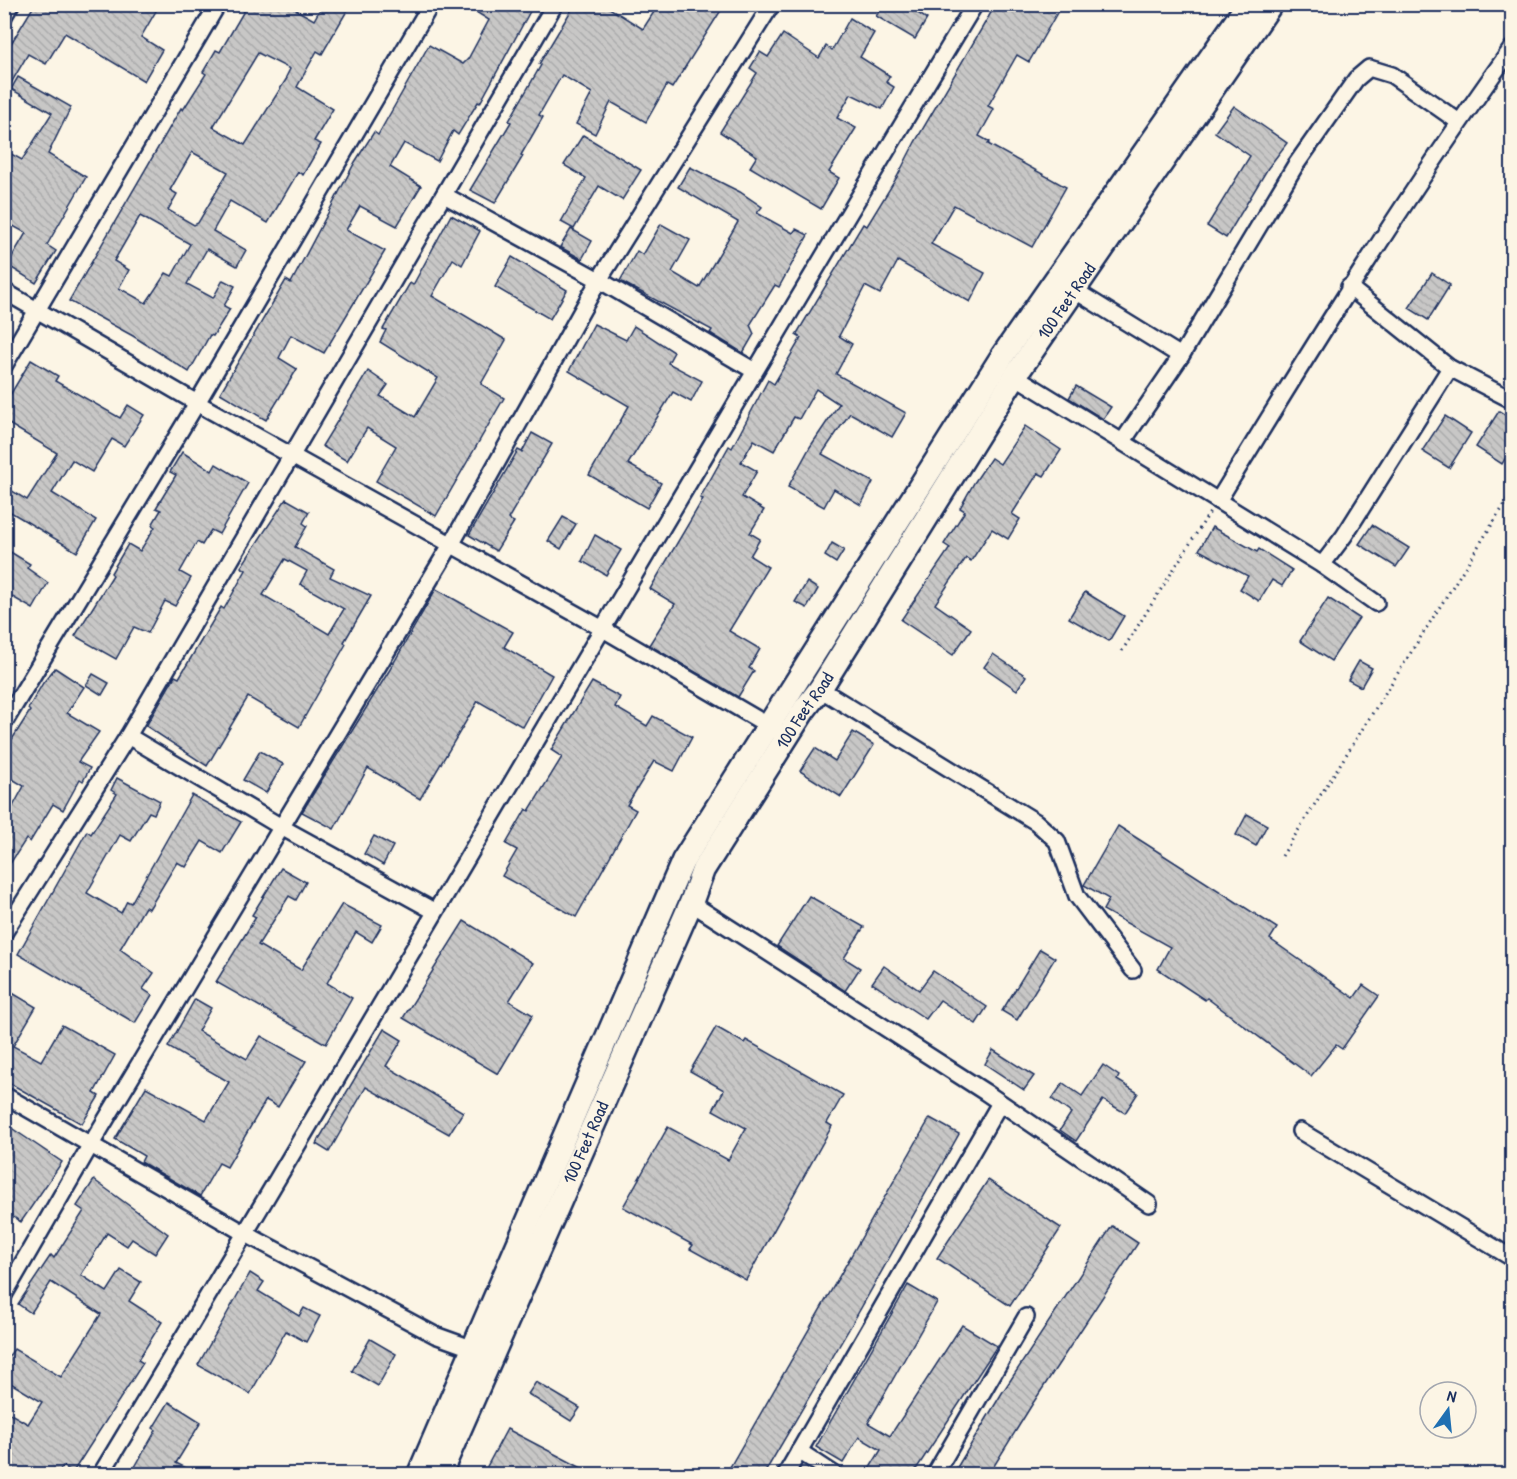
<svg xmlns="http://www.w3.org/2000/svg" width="1517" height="1479" viewBox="0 0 1517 1479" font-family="'Patrick Hand',sans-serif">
	<defs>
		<pattern id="building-back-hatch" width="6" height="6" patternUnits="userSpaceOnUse" patternTransform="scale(1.5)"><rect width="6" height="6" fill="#c8c7c6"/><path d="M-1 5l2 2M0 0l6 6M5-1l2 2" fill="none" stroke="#ababac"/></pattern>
	</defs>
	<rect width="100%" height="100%" fill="#fcf5e5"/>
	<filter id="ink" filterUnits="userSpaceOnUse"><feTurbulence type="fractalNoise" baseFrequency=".0167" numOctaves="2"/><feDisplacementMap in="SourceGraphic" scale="12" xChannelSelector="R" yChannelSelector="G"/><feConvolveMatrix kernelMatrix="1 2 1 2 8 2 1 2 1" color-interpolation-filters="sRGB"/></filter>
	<g filter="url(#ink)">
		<g fill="url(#building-back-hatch)" stroke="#1b2f5e" stroke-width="1.5" fill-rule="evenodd">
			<polygon points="35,4 160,4 141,37 162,50 144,81 65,33 46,64 28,54 4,95 4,55"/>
			<path d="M248 4H286L314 20 323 4H351L322 54 317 51 297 87 333 109 314 141 321 144 303 175 298 172 268 223 230 201 213 231 246 250 237 266 207 249 187 284 213 298 223 280 235 286 224 306 230 309 213 336 210 335 189 372 133 336 69 301 181 108 183 110 206 74 203 72 216 50 220 52ZM258 53 290 69 286 77 287 78 245 145 213 127ZM192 152 228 172 198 223 194 225 168 210 177 194 170 190ZM140 216 190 244 172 276 166 273 146 303 119 288 129 270 114 261Z"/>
			<polygon points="463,4 534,4 480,103 478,102 458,135 453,131 437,161 404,143 390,167 421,186 397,226 360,206 346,230 385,251 324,353 291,335 279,358 297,369 266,420 220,393 286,280 291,283 355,162 374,132 378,135 429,45 463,64 468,59 489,20"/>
			<polygon points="575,4 603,4 643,29 659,4 725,4 672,88 667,85 646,122 611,102 595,134 576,124 592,93 562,75 539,115 543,117 521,155 523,156 495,203 470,190 511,122 509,121 541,65 539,64"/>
			<polygon points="884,4 904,4 927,19 915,39 876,16"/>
			<polygon points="996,4 1062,4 1029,62 1017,55 988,106 994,109 979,136 990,142 988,144 1066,187 1032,247 954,205 931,244 985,273 970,302 898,261 880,294 865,286 839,336 852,344 836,374 906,413 892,437 850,413 822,454 873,482 861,505 834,489 824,507 788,487 810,447 839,404 816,389 799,419 794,417 774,451 754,440 741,462 757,471 742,497 764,510 750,533 760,539 750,556 768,567 729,631 760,649 749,668 754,671 738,697 649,645 675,604 650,589 703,499 700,498 729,446 732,448 768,380 774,384 801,338 796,335 863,224 867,226 897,177 915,142"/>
			<polygon points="850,18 874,33 860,57 890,76 886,82 894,87 882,109 851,94 837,118 856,128 829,172 839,178 821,209 750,167 757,156 720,132 757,73 750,68 760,52 768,57 783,34 819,58 826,46 832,50"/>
			<polygon points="18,77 71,107 48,154 86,177 47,245 56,251 36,283 7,265 26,233 4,221 4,150 22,160 52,113 11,89"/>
			<polygon points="1234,106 1287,143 1268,168 1226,238 1207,226 1250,156 1215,132"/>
			<polygon points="583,135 641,170 622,200 599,186 574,229 561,222 586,178 564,165"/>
			<polygon points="690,167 740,192 762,207 757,213 793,233 796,229 808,235 779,287 775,285 750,325 754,334 743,353 710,333 712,330 620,281 637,251 643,255 661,224 690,240 672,272 699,288 709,271 738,222 678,187"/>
			<polygon points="451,215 480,231 462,265 453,259 432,296 506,340 481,384 504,398 436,516 376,481 396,446 367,428 347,461 322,446 368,371 388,385 380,396 415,417 438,378 380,342 386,330 383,329 410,283 413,285"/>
			<polygon points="571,229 592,241 582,259 560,247"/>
			<polygon points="512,257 567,290 550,319 495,287"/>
			<polygon points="1432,273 1450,285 1428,320 1409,308"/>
			<polygon points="594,324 626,340 634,326 674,352 668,363 702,381 691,402 673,392 628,464 661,483 647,508 589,475 629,406 569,371"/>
			<polygon points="31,360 58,376 55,381 120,418 128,405 144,415 124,446 112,439 92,472 72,460 52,493 96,520 77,552 4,508 4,486 27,500 57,453 4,421 4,405"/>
			<polygon points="1076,386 1111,407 1103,419 1069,398"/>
			<polygon points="1499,411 1512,419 1512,448 1502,464 1476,447"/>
			<polygon points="1445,416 1471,433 1449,468 1422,451"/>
			<polygon points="1025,426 1061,450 1044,476 1038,473 1012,514 1020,519 1008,539 992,529 971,561 966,558 935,604 971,629 953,655 901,620 950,548 944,544 965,511 960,508 974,483 991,458 1000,464"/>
			<polygon points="532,433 552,444 508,519 514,522 496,551 469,535 518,450 522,452"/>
			<polygon points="182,452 212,471 216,464 248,483 219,534 211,530 202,545 197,542 180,572 191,578 175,606 165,601 148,633 134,627 116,659 75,636 113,575 111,573 128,544 140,551 155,527 152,525 161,510 156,508 176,475 170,472"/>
			<path d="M286 499 309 512 303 523 307 526 295 547 334 569 330 577 371 596 344 642 346 644 299 727 248 697 207 766 146 726 175 676 179 678 221 607 224 609 246 570 241 567ZM285 559 307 571 300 584 344 609 329 634 263 595Z"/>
			<polygon points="563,517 576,524 561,549 548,541"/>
			<polygon points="1372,525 1409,548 1396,567 1359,544"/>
			<polygon points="1212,527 1257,552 1259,549 1292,570 1282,586 1272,580 1259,601 1240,589 1248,576 1199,550"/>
			<polygon points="595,535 621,550 606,575 582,561"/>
			<polygon points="832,543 844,550 836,563 825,556"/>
			<polygon points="4,548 30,564 27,568 48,583 33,609 4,592"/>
			<polygon points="807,582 818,589 807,608 795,602"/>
			<polygon points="436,589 513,632 504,647 552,675 523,727 478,701 420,799 368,768 334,829 302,812 389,671"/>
			<polygon points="1085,592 1124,616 1109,641 1069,618"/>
			<polygon points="1328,598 1359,618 1331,661 1300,641"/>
			<polygon points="993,654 1026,676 1017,690 984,667"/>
			<polygon points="1359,661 1372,668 1361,687 1348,680"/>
			<polygon points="55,668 84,687 67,713 99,732 78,762 90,768 83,781 80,779 63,810 53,804 30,842 26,839 4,873 4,823 24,786 4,774 4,752 30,711 28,709 43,683"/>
			<polygon points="93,674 109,683 102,695 86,685"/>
			<polygon points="592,682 620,697 615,707 647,726 653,716 692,737 674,771 654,761 627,805 636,810 576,917 502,876 517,850 506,844 526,809 529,811 562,757 551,750"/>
			<polygon points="853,732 874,745 841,797 800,771 815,748 835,761"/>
			<polygon points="260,751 283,764 266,793 243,780"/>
			<polygon points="117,778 160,801 154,814 149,812 131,841 120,835 87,893 121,913 127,901 131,903 192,795 241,822 222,853 202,841 186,867 177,862 149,909 145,907 120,949 154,973 143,989 152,995 135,1023 18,954 87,831 91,834 117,794 111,790"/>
			<polygon points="1247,814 1267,825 1256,846 1236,835"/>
			<polygon points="1118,826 1277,928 1270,939 1354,998 1363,985 1379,996 1342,1049 1336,1045 1311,1076 1207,998 1205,1000 1158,969 1170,947 1103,910 1109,899 1084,885"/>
			<polygon points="374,836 393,846 383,865 364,854"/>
			<polygon points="281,868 306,882 296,900 289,896 258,945 301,970 342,904 382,925 372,942 356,932 327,983 352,998 326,1044 216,982 256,917 252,915"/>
			<polygon points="809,896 864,927 844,958 860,968 845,991 777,946"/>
			<polygon points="464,921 533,963 509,1001 533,1015 498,1074 403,1018"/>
			<polygon points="1040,949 1055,958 1017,1020 1002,1011"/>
			<polygon points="884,966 919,990 933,971 987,1007 976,1024 940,1000 926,1019 872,983"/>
			<polygon points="4,988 36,1007 13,1046 41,1061 62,1025 115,1055 94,1093 99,1096 82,1124 4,1080"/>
			<polygon points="195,999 211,1008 198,1031 247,1059 261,1036 306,1061 278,1107 266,1100 227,1167 219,1163 200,1196 141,1162 144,1156 115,1139 146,1087 206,1120 229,1082 168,1047"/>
			<polygon points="716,1027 744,1043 746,1040 843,1095 827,1123 832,1126 746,1280 690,1249 693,1245 623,1207 668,1127 728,1160 746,1128 713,1110 724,1090 690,1071"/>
			<polygon points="384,1029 402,1040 386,1066 463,1112 449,1134 366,1087 329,1152 316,1144"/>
			<polygon points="993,1050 1034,1076 1024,1090 985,1064"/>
			<polygon points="1103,1065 1119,1076 1117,1080 1138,1093 1125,1113 1103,1100 1076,1141 1060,1130 1071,1113 1052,1099 1063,1083 1082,1096"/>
			<polygon points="930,1118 959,1134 852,1324 764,1474 726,1474"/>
			<polygon points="4,1123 62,1162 21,1222 4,1211"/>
			<polygon points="94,1180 168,1234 155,1254 132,1239 127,1246 107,1233 81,1275 107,1292 121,1270 141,1282 129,1301 162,1322 138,1360 143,1363 73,1472 63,1466 57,1474 4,1474 4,1410 28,1424 42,1402 4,1379 4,1363 14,1349 61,1377 101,1314 51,1282 31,1313 18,1304 51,1255 54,1258 84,1211 77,1206"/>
			<polygon points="988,1180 1061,1228 1010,1306 937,1258"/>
			<polygon points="1112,1226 1138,1243 1033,1403 989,1474 953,1474 1002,1393"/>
			<polygon points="250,1273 264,1282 258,1291 299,1316 304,1308 320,1316 306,1342 286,1331 250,1394 198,1365"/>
			<polygon points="908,1285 937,1302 868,1423 890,1436 962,1325 997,1346 913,1474 866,1474 881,1450 859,1437 843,1463 816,1447"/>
			<polygon points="370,1339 396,1354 378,1386 352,1371"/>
			<polygon points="536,1382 580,1408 571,1421 528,1394"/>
			<polygon points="169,1402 201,1422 176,1463 198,1474 131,1474 156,1430 153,1428"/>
			<polygon points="507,1429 593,1474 483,1474"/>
		</g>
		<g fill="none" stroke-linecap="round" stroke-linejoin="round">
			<defs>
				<g id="street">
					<polyline points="4,16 11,4"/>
					<polyline points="444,195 599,280 753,370"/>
					<polyline points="1349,287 1450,368 1512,400"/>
					<polyline points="1074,290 1181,356"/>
					<polyline points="4,291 197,403 603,629 776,730"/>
					<polyline points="4,366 218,4"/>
					<polyline points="1015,376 1322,565 1344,536 1450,368"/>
					<polyline points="1123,441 1181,356 1295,166 1356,79 1369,68 1392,75 1459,122"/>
					<path d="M1218 501C1312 347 1407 194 1512 48"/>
					<polyline points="1322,565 1376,603"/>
					<polyline points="820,689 1036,822 1057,841 1077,896 1133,970"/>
					<polyline points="4,723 197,403 431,4"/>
					<polyline points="128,736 283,828 434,911"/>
					<polyline points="691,903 985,1092 1149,1204"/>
					<polyline points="4,933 128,736 555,4"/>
					<polyline points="4,1095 246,1234 435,1335 474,1349"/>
					<polyline points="1300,1131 1512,1258"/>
					<polyline points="4,1295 90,1146 452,543 599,280 772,4"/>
					<polyline points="799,1451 834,1474"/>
					<path d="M101 1474C395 987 679 492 975 4"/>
					<polyline points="786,1474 1000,1103"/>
					<polyline points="935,1474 1026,1317"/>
				</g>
				<g id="secondary">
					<polyline points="419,1474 683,861 1003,355 1248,4"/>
					<path id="s1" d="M440 1474 691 903 703 870 804 710 820 689 1015 376 1271 4"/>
				</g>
			</defs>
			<use href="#street" stroke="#1b2f5e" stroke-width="20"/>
			<use href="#secondary" stroke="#1b2f5e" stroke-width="27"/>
			<g stroke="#1b2f5e" stroke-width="3" stroke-dasharray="1.5 4.5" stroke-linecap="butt">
				<polyline points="1122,651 1210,512"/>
				<polyline points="1282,856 1512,493"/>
			</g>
			<use href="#street" stroke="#fcf5e5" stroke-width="15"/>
			<use href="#secondary" stroke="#fcf5e5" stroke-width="22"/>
		</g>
	</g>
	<g text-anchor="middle" stroke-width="5" stroke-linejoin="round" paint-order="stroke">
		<g font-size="18" fill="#1b2f5e" stroke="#fcf5e5">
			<text dy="6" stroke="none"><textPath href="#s1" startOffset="1334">100 Feet Road</textPath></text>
			<text dy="6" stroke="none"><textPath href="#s1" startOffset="848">100 Feet Road</textPath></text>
			<text dy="6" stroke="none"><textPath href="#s1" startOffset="362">100 Feet Road</textPath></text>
		</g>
	</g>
	<rect width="1517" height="1479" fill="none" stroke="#fcf5e5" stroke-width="24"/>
	<rect x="12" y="12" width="1493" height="1455" fill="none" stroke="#1b2f5e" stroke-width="2" filter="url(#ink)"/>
	<g transform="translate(1448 1410) rotate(15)"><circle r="28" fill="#fcf5e5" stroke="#a2a6af" stroke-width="1.5"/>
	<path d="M0-4.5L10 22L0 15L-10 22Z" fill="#1f6fb2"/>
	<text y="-9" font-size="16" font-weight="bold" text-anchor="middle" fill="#1b2f5e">N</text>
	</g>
</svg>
